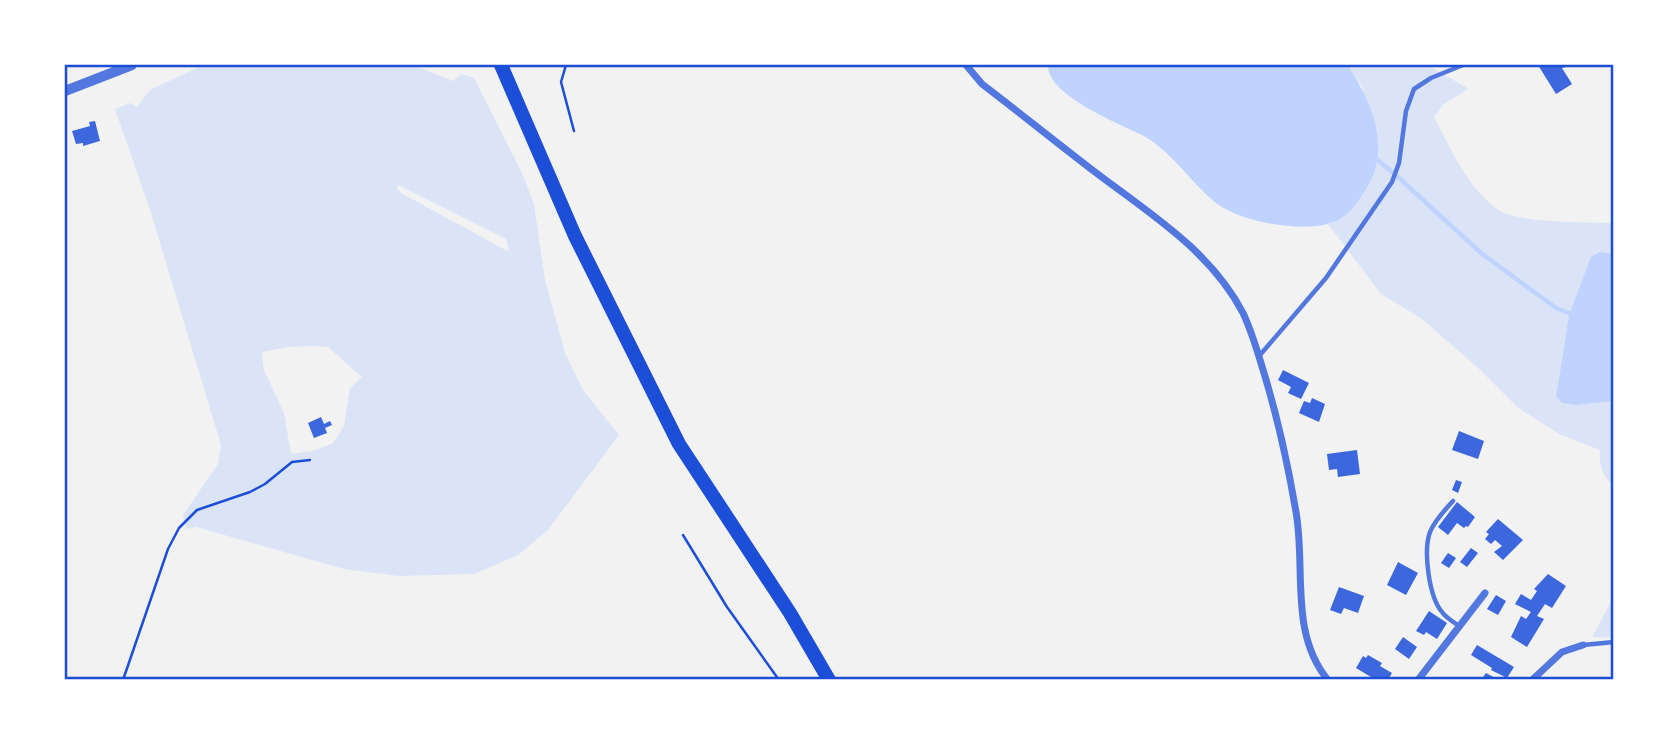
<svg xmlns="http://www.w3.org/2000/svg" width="1679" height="745" viewBox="0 0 1679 745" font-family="Jost,sans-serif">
	<rect width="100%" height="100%" fill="#f2f2f2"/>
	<g fill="#dbe4f7" fill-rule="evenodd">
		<path d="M203 65H413L453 81 462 74 474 78 522 173 534 204 545 280 565 353 583 390 619 435 548 530 518 555 474 574 399 576 344 569 196 527 186 529 183 515 218 464 221 445 150 210 115 109 130 103 137 107 150 90ZM398 185 506 239 509 252 401 193 397 188ZM311 346 328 347 362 377 350 388 344 426 333 443 313 451 291 454 284 413 264 370 262 352 288 347Z"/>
		<path d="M1348 65H1427L1469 89 1444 104 1434 117C1451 149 1467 187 1497 209 1518 224 1587 222 1614 223V254L1609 252 1579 291 1569 315 1556 397 1562 403 1576 405 1614 401V488C1604 476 1598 467 1600 450L1559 434 1517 407 1477 367 1422 319 1381 294 1328 224 1342 218 1356 204 1370 182 1363 88Z"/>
		<polygon points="1614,596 1614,638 1592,637"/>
	</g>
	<g fill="#bfd3fe">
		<path d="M1048 65H1348C1370 100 1391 144 1369 184 1362 196 1354 209 1343 217 1316 237 1241 223 1216 203 1190 182 1172 151 1142 135 1118 123 1047 95 1048 65Z"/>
		<polygon points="1600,252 1614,254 1614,401 1576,405 1562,403 1556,397 1569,315 1591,257"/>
	</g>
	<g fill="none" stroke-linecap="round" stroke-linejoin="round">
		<g stroke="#bfd3fe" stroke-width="4.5">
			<polyline points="1374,157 1392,172"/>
			<polyline points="1398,177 1481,253 1556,308 1574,315"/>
		</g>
	</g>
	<g fill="#3d67dc">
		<polygon points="1538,65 1565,65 1566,67 1562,68 1572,84 1556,94"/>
		<polygon points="95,121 100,141 83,146 83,143 76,144 72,131 90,126 89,122"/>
		<polygon points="1283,370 1309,383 1301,399 1288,393 1291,387 1278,380"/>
		<polygon points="1312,398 1325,404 1319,422 1299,413 1304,401 1310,403"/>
		<polygon points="321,417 324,424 330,421 332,425 325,428 327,433 314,438 308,423"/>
		<polygon points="1459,431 1484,441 1478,459 1452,450"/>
		<polygon points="1357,450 1360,474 1338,477 1337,469 1329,470 1327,454"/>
		<polygon points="1456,480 1462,482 1458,493 1452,490"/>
		<polygon points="1457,502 1475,517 1468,527 1466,526 1464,528 1457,523 1448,535 1438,527"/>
		<polygon points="1498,519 1523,540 1503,560 1494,552 1502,546 1495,540 1491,544 1485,539 1489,534 1486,532"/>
		<polygon points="1471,548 1478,553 1467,567 1460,562"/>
		<polygon points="1448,553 1456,558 1449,568 1441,563"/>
		<polygon points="1398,562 1418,573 1406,595 1387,585"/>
		<polygon points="1548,574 1566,586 1552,608 1545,604 1537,616 1544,619 1527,647 1511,637 1521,616 1526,619 1531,612 1515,604 1521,594 1531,600 1537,591 1534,589"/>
		<polygon points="1339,587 1364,596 1358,613 1344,608 1341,614 1330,610"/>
		<polygon points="1496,595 1506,601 1498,615 1487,609"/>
		<polygon points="1429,611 1447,623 1437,639 1426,632 1424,635 1416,631"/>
		<polygon points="1403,637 1417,647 1409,659 1395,649"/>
		<polygon points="1477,645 1514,667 1507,678 1491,670 1492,668 1471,655"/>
		<polygon points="1368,655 1382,663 1380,666 1392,673 1388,680 1376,680 1356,668 1363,656 1366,658"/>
		<polygon points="1486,673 1499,680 1481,680"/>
	</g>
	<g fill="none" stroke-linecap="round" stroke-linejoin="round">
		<g stroke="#1d4ed8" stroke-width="2.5">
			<polyline points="566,65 561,82 574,131"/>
			<polyline points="683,535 727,607 779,680"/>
			<polyline points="123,680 168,549 179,528 197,510 250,492 265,484 292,462 310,460"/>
		</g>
		<g stroke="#5277de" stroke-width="4.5">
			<polyline points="1260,355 1326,278 1392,182 1399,163 1406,111 1414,89 1431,78 1463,65"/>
			<path d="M1453 501C1444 511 1435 520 1430 532 1423 551 1429 597 1442 612 1446 618 1454 622 1459 626"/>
			<polyline points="1583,645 1614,642"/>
		</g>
		<g stroke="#5277de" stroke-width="7">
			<path d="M966 65 982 84C1020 113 1057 143 1095 172 1149 213 1211 251 1243 313 1252 332 1258 353 1264 373 1278 419 1288 465 1296 512 1306 568 1289 633 1328 680"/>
			<polyline points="1418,680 1485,593"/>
			<polyline points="1532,680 1562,652 1583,645"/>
		</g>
		<polyline stroke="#5277de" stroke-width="10" points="65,91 132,65"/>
		<polyline stroke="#1d4ed8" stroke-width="14" points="501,65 575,236 679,444 790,613 829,680"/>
	</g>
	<rect width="1679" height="745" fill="none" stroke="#ffffff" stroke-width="133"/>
	<rect x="66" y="66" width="1546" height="612" fill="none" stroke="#1d4ed8" stroke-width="2.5"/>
</svg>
